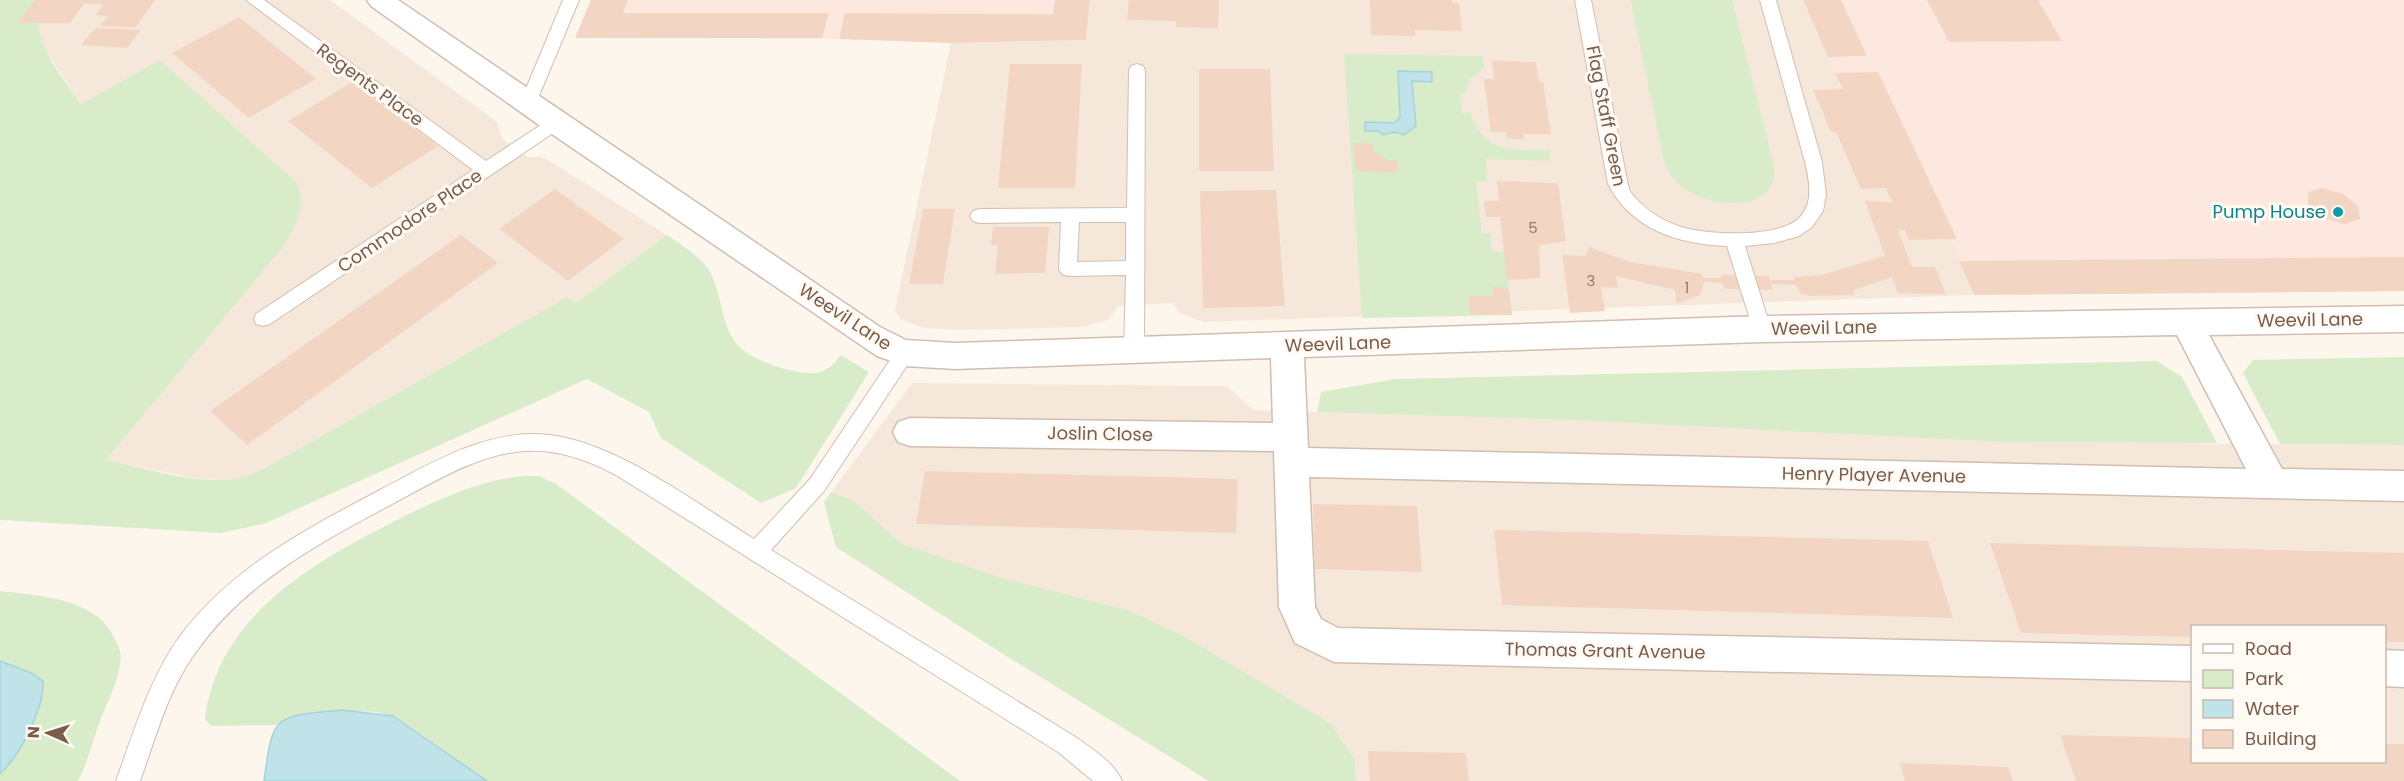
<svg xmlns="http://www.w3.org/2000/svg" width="2404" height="781" viewBox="0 0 2404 781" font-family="Poppins,sans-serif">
	<rect width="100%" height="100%" fill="#fdf6ec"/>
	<g fill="#f5e8da" fill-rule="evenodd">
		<polygon points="55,0 330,0 497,122 502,139 528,157 541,157 553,163 667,235 576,303 567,297 265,468 241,478 221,480 193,478 106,460 200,345 81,104 42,45 39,32 41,19"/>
		<polygon points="1090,0 1803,0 1909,240 1951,239 1974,295 1203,322 1180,313 1173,303 1117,306 1114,313 1107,320 1083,327 961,330 925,328 900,319 895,310 951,43 1086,40"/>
		<path d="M912 383 1227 386 1253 410 1569 420 2001 442 2404 445V781H1209L997 650 836 547 824 502ZM2192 626H2384V762H2192Z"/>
	</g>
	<g fill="#fde8e0">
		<polygon points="591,0 1067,0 1053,14 846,13 839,39 575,38"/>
		<polygon points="1803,0 2404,0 2404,291 1974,295 1951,239 1909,240"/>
	</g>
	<g fill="#d8ecc9">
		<path d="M0 0H55C51 6 44 13 41 19 32 43 68 84 81 104L160 60 297 183C308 206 294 228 282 248L106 460C146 468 199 486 239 478 248 476 257 471 265 468L567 297 576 303 667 235C681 245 699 255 709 270 722 292 720 322 736 343 748 360 801 378 820 372 830 369 835 362 841 355L869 372 796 488 761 503 661 438 649 412 587 379 266 523 221 533 0 520Z"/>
		<path d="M1631 0H1732L1774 166C1779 213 1714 208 1688 191 1676 184 1670 174 1664 163Z"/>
		<path d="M1344 54 1483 56 1484 68 1470 79 1466 93H1460L1462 113H1470C1488 156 1509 149 1549 150L1550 161 1486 159 1487 181 1476 182 1482 234H1491L1492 252H1505L1512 315 1362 318Z"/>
		<polygon points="2404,357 2404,445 2280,444 2243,373 2253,360"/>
		<polygon points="2157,361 2182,377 2217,443 2001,442 1569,420 1317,412 1321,392 1396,379"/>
		<path d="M524 476H539L556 484 960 781H487L414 729 393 716 376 712 342 710 289 716 276 725 211 726 205 719C217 618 309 565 391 523 432 502 477 480 524 476Z"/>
		<polygon points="831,492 855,502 902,544 1005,579 1127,610 1180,634 1331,724 1355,760 1356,781 1209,781 997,650 836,547 824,502"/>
		<path d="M0 591C42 596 98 598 116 641 120 649 122 656 120 664 118 681 109 699 102 716 93 738 89 760 78 781H0V774C25 751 39 713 43 681L32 673 0 661Z"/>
	</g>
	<g fill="#bfe3e8" stroke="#a5d3da" stroke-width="1.5">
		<polygon points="1398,71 1432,72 1432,82 1412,81 1416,126 1404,135 1395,132 1383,135 1379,131 1365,131 1365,122 1394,123 1400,117"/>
		<path d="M0 661 31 673 43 681C44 709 20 755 0 774Z"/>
		<path d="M342 710 393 716 487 781H264C273 711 275 717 342 710Z"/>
	</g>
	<g fill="#f3d5c3">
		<polygon points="35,0 155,0 136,27 100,26 108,16 96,15 103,4 84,4 70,23 17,23"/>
		<polygon points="591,0 628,0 623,13 829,13 822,38 575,38"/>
		<polygon points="1055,0 1090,0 1086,40 951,43 839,39 845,13 1053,14"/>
		<polygon points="1129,0 1219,0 1218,28 1176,27 1176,21 1127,20"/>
		<polygon points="1370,0 1452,0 1452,3 1459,3 1462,31 1415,30 1415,36 1371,35"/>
		<polygon points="1803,0 1841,0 1867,56 1828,57"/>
		<polygon points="1927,0 2038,0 2062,41 1949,42"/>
		<polygon points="239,17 316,79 249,118 172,53"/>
		<polygon points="96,28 141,30 127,48 81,45"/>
		<polygon points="1492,61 1536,62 1539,82 1543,82 1551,134 1523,134 1524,139 1507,139 1506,132 1491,132 1484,79 1494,79"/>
		<polygon points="1010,64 1082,64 1075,188 998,188"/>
		<polygon points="1199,69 1270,69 1274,171 1199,171"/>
		<polygon points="1878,72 1957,239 1909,240 1905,230 1898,230 1912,267 1935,267 1946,294 1898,293 1892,277 1853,290 1855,295 1811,296 1801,294 1796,285 1771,284 1773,290 1725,289 1723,283 1704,282 1700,295 1677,304 1675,290 1616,276 1618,288 1601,287 1605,311 1570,313 1562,255 1586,256 1589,247 1630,262 1702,274 1703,278 1722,278 1721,275 1769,276 1770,280 1794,280 1794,277 1821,275 1885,256 1865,201 1892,202 1886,188 1861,189 1836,132 1831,132 1813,90 1843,89 1835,73"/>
		<polygon points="352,82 438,146 372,188 288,121"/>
		<polygon points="1354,143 1372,144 1374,152 1387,160 1396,160 1397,173 1358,171 1355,166"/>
		<polygon points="1497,181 1558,183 1566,241 1539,245 1540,278 1507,280 1500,217 1486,217 1484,201 1499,201"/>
		<polygon points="2322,188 2343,194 2358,206 2360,219 2345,224 2323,218 2308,205 2308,192"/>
		<polygon points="555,189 624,239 568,281 499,229"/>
		<polygon points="1276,190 1285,306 1203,308 1200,191"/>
		<polygon points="923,209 955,209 943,284 909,284"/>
		<polygon points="993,227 1049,227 1045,273 995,274 998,245 991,245"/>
		<polygon points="461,235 498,263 247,445 210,411"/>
		<polygon points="2404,257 2404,291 2103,294 1974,295 1959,261"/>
		<polygon points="1492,287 1508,288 1512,315 1470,314 1468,296 1493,296"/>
		<polygon points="925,471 1238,479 1236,533 916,524"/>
		<polygon points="1313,504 1417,506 1422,572 1315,569"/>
		<polygon points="1494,530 1928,541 1953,618 1502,605"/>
		<polygon points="1990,543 2404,553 2404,642 2385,642 2384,626 2192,626 2192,637 2021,633"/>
		<polygon points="2060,735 2192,738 2193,762 2385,762 2385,744 2404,744 2404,781 2076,781"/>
		<polygon points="1368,751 1466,753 1469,781 1370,781"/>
		<polygon points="1900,763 2008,767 2013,781 1905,781"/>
	</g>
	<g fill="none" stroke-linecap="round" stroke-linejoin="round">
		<defs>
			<g id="lane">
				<polygon points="246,0 264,0 486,161 550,119 562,119 564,123 562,127 270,324 263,326 256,324 254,319 256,314 473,170"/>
				<polygon points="563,0 579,0 536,103 534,107 522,107 520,103"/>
				<path d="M1575 0H1591L1629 190C1641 207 1660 220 1681 227 1707 235 1782 239 1801 216 1814 201 1809 179 1805 162L1760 0H1776L1822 162 1826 195 1823 211 1812 227 1799 236 1774 243 1745 246 1771 329 1769 334 1762 336 1755 334 1753 329 1727 246C1678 244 1632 230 1608 184Z"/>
				<path d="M1137 64 1143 66 1145 70 1144 351 1141 356 1134 359 1127 356 1124 351 1126 275 1068 276 1062 274 1059 269 1061 222 979 223 973 221 970 216 973 211 979 209 1127 208 1129 70 1131 66ZM1079 222H1126V261L1077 262Z"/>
				<path d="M905 345 912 348 915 353 912 358 824 491 771 550 1074 736C1091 748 1114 762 1122 781H1093L1058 752 616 475C587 460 558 449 524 451 476 455 436 481 394 503 321 542 245 582 196 652 168 690 156 737 140 781H116C134 732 149 679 180 636 231 568 306 529 380 490 432 463 488 428 549 435 616 442 697 504 754 539L810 479 898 348Z"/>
			</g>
			<g id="street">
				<path d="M367 0H398L880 327 906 340 955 343 1762 316 2404 306V332L2209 335 2282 469 2404 471V501L1309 477 1315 607 1321 619 1338 628 2192 646V681L1334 662 1295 643 1279 607 1274 451 910 446 898 442 893 432 898 422 910 418 1273 423 1271 358 955 369 905 366 877 356 546 130 371 6ZM2177 335 2246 469 1308 448 1304 357 1762 342Z"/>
				<polygon points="2384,650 2404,651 2404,687 2384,686"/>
			</g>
		</defs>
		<use href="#lane" stroke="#d1beb0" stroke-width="2"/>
		<use href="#street" stroke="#d1beb0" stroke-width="3"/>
		<use href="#lane" fill="#fff" fill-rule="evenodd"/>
		<use href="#street" fill="#fff" fill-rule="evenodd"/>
	</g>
	<circle fill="#0f9aa8" stroke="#fffaf3" stroke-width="2" cx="2338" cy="212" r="6"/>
	<g text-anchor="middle" stroke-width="6" stroke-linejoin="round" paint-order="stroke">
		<g font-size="15" fill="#987a6a">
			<text x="1533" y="233">5</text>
			<text x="1591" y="286">3</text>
			<text x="1687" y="293">1</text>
		</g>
		<g font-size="18" fill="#7a5c4d" stroke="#fffaf3">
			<text transform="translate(370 85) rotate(36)" y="6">Regents Place</text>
			<text transform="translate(1606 116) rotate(79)" y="6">Flag Staff Green</text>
			<text transform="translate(410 221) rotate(-34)" y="6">Commodore Place</text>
			<text transform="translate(845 317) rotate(33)" y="6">Weevil Lane</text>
			<text transform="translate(2310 320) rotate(-1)" y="6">Weevil Lane</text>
			<text transform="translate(1824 328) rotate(-1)" y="6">Weevil Lane</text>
			<text transform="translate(1338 344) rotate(-2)" y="6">Weevil Lane</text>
			<text transform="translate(1100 434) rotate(1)" y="6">Joslin Close</text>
			<text transform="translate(1874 475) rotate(1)" y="6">Henry Player Avenue</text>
			<text transform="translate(1605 651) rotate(1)" y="6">Thomas Grant Avenue</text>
		</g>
		<g font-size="18" fill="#0d838f" stroke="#fffaf3" text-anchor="end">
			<text x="2326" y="218">Pump House</text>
		</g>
	</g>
	<rect x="2191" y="625" width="195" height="138" fill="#fffaf3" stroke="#cabbb1" stroke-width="1.5"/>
	<rect x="2203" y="644" width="30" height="9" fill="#ffffff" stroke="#cabbb1" stroke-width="1.5"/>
	<text x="2245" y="655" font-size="18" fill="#7a5c4d">Road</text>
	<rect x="2203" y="670" width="30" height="18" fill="#d8ecc9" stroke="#cabbb1" stroke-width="1.5"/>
	<text x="2245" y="685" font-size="18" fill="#7a5c4d">Park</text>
	<rect x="2203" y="700" width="30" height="18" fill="#bfe3e8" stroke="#cabbb1" stroke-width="1.5"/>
	<text x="2245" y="715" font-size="18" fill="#7a5c4d">Water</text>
	<rect x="2203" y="730" width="30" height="18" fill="#f3d5c3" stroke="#cabbb1" stroke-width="1.5"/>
	<text x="2245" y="745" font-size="18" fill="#7a5c4d">Building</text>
	<g transform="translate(48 733) rotate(273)" stroke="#fffaf3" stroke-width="4.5" paint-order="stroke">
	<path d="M0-4.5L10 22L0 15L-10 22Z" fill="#7a5c4d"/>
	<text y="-9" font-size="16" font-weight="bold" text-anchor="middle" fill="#7a5c4d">N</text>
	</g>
</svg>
